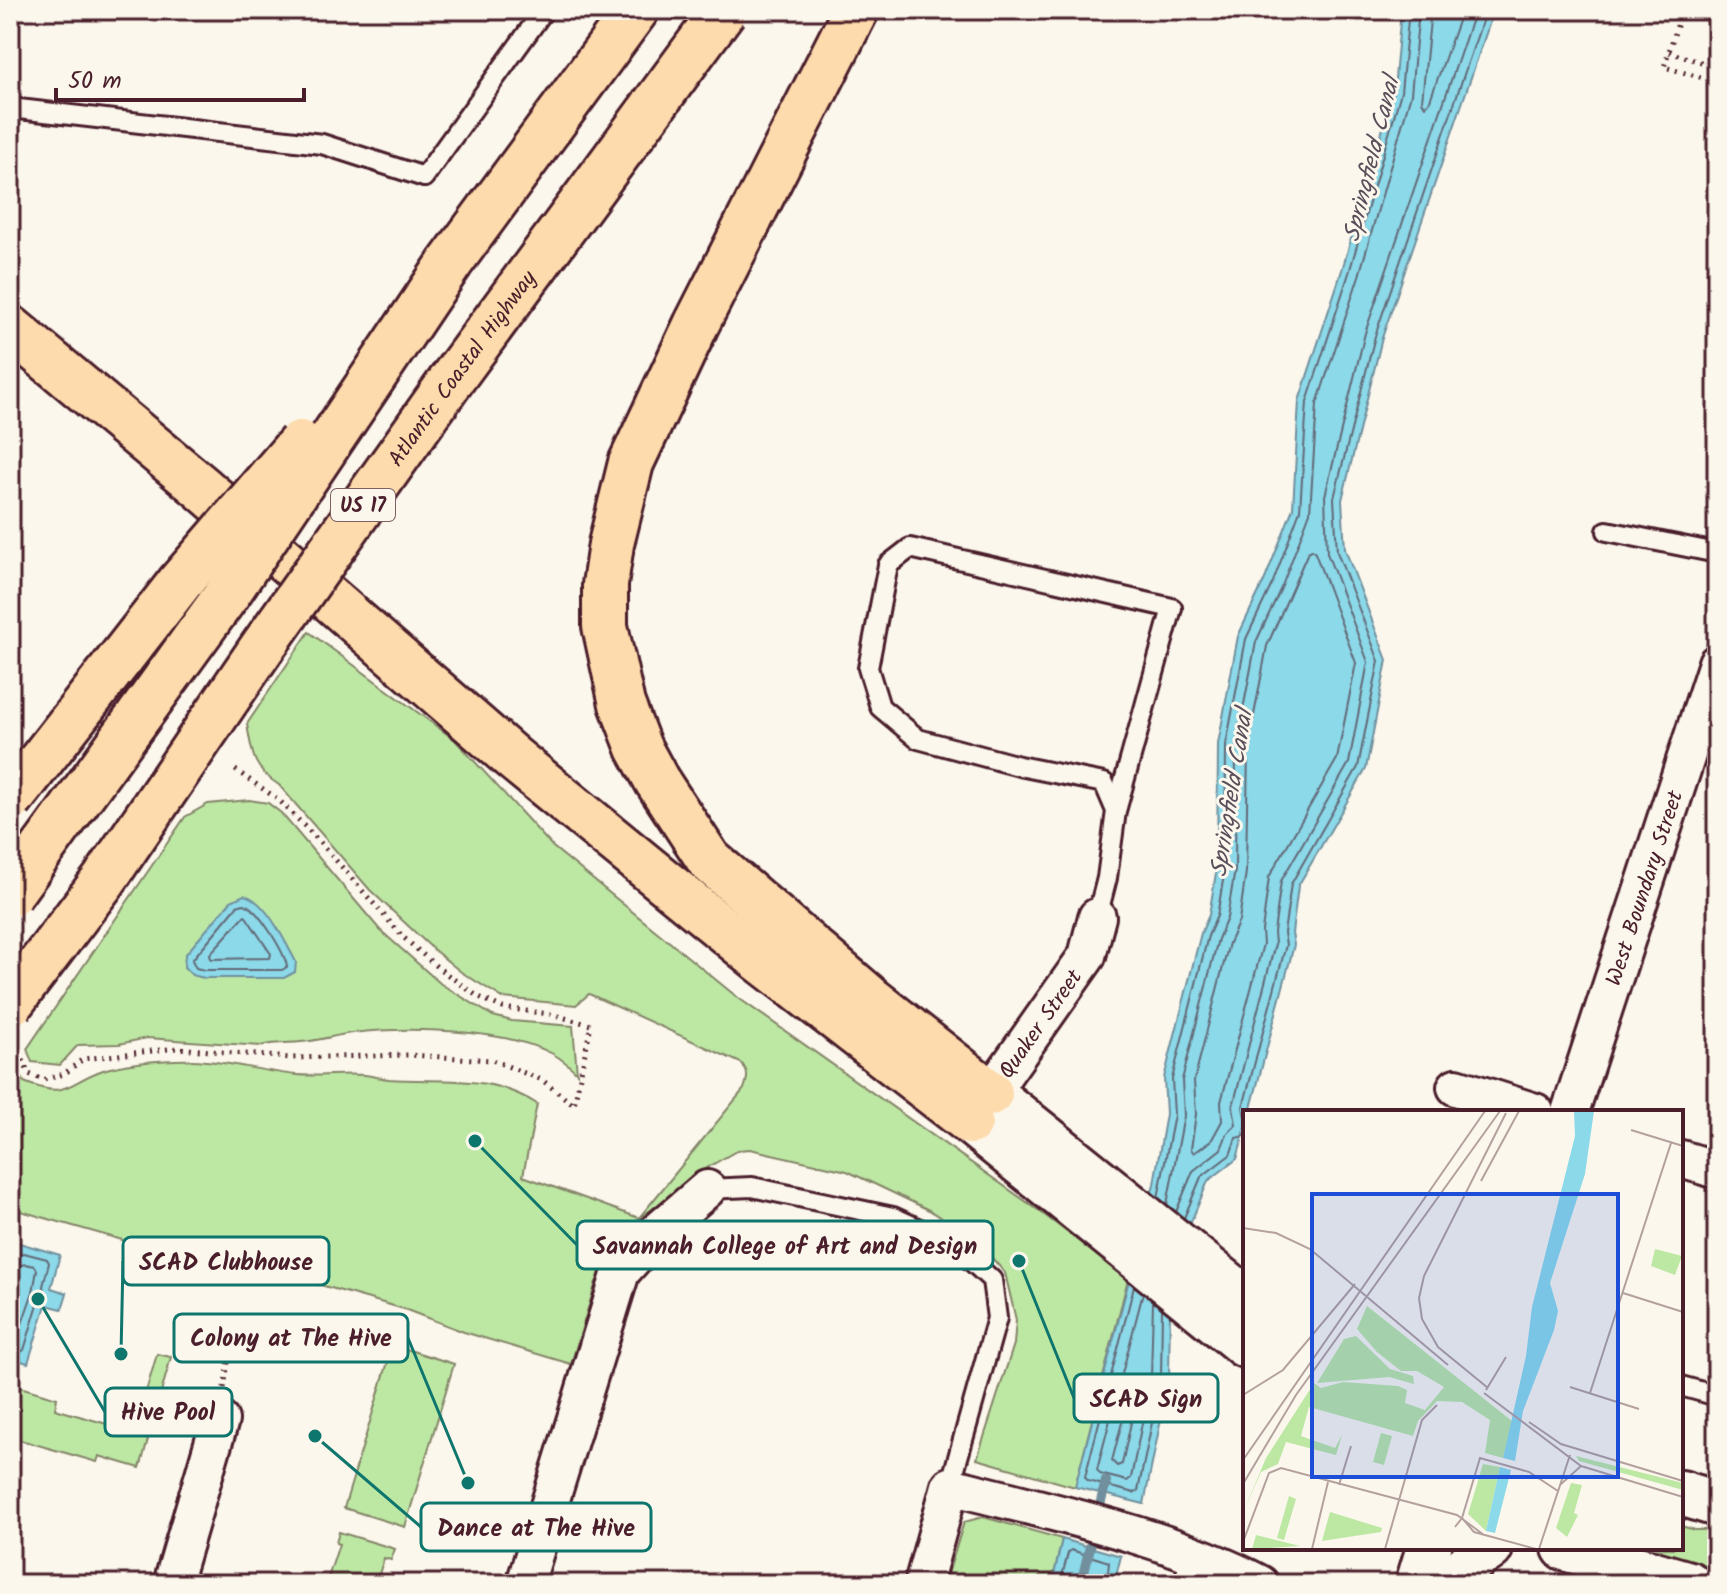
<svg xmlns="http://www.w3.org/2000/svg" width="1727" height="1594" viewBox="0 0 1727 1594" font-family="Kalam,sans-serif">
	<rect width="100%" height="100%" fill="#fbf7ec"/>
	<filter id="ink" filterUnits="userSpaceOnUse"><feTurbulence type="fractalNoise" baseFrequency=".0125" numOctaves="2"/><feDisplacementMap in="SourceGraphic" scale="16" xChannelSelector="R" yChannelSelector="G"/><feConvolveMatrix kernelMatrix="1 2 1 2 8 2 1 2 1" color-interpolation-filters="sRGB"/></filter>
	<g filter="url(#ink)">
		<g fill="#bde8a4" stroke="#848468" stroke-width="2">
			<path d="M309 632 455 740 553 847 737 997 1038 1210 1128 1279 1075 1487 977 1459 1014 1344 1016 1320 1005 1273 975 1238 929 1210 847 1171 750 1149 738 1150 705 1169 640 1218 596 1282 571 1364 464 1332 404 1309 310 1282 175 1255 10 1208V1072L15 1065 24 1082C68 1100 66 1083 103 1070 126 1063 152 1061 176 1060 217 1058 256 1071 297 1075 319 1077 342 1073 364 1075 373 1076 381 1078 389 1079 443 1083 488 1073 537 1104L523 1176 639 1218 744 1089C748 1078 749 1072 741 1063L589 994 576 1005 503 998 461 972 434 950 370 890 279 785C252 768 252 753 247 724Z"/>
			<path d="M249 800 268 803 281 813 380 930 441 984 493 1016 512 1021 573 1026 577 1073C570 1066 562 1059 553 1054 504 1028 406 1027 352 1033 338 1035 324 1039 310 1041 293 1044 277 1041 261 1046L147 1038 119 1044 78 1045 60 1065 32 1062 27 1049 185 817 208 804Z"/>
			<polygon points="393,1345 454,1364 405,1527 344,1508"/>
			<polygon points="157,1354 171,1357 140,1468 99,1456 97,1462 10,1437 10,1384 57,1398 55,1409 124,1429 135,1430"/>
			<polygon points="983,1517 1062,1539 1052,1584 945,1584 964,1522"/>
			<polygon points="1681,1526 1695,1530 1717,1530 1717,1570 1646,1548 1681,1548"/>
			<polygon points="339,1532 395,1549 391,1560 384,1558 376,1584 326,1584 339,1544 336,1543"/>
		</g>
		<g fill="#8bd9e9" stroke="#718f9d" stroke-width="2">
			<polygon points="1401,10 1494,10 1382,338 1342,500 1345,549 1387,660 1366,769 1298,886 1292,933 1294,945 1250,1112 1245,1112 1245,1130 1237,1159 1208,1181 1191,1222 1170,1311 1169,1379 1144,1504 1075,1487 1154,1184 1166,1114 1164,1078 1201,933 1209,915 1217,867 1218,744 1238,636 1265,579 1293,508 1299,401 1342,270 1394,90"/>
			<path d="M244 895C266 900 286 943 296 962L295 972 284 978H204L192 975 184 967 185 955 231 901Z"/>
			<polygon points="16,1242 60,1255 51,1288 67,1293 62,1309 46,1305 28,1363 10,1358 10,1262"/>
			<polygon points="1062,1539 1121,1556 1114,1584 1052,1584"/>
		</g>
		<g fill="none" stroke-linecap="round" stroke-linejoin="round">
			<g stroke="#646977" stroke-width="2">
				<polyline points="1431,10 1422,101 1425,106 1429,103 1462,10"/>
				<polygon points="1312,550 1315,553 1356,663 1337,759 1269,877 1262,931 1263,944 1221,1102 1222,1121 1211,1141 1194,1153 1191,1149 1196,1114 1194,1081 1229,943 1239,921 1246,872 1248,747 1267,646 1308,552"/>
				<path d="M244 904C258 908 285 953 287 967L282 970H204L196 968 192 960 237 906Z"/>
				<polygon points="245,915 271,954 270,958 211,959 210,954"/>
				<polyline points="1245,1117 1243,1107 1286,945 1284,933 1291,884 1358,767 1379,661 1337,552 1334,498 1375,336 1486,10"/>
				<polyline points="1158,1198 1174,1115 1172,1079 1208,936 1217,916 1225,869 1226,745 1246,639 1273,582 1300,510 1307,402 1349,273 1401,92 1409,10"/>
				<polyline points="1167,1204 1184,1116 1182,1080 1218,939 1227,918 1235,870 1236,746 1256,642 1282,586 1310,512 1317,404 1359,276 1411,94 1419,10"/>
				<polyline points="1176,1212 1193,1171 1221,1149 1227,1134 1236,1125 1233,1106 1275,944 1274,932 1281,881 1349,763 1368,662 1327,553 1325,496 1365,333 1475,10"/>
				<polyline points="1184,1218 1201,1177 1230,1155 1236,1138 1245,1136"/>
				<polyline points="10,1258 24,1253 47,1259 49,1263 43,1286 45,1296 38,1304 24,1350 21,1352 10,1351"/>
				<polyline points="10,1268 25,1264 35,1266 37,1270 33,1292 17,1338 10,1340"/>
				<polyline points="1134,1286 1085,1477 1088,1481 1134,1493 1138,1491 1161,1379 1162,1309"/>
				<polyline points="1143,1293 1097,1470 1100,1474 1127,1481 1131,1478 1151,1378 1153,1302"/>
				<polygon points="1132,1400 1135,1404 1122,1464 1117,1466 1112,1461 1127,1403"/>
				<polyline points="1060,1584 1068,1553 1071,1550 1109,1562 1107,1584"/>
			</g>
			<polyline stroke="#718f9d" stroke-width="10" points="1081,1584 1106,1481"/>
			<defs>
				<g id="service">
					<polyline points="10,108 322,144 424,177 544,10"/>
					<polyline points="1607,531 1717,553"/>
					<polyline points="1097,917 1107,878 1116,811 1104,783 1019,766 918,739 880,707 868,668 888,565 910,548 1172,608 1116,811"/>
					<polyline points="707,1189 752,1187 893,1217 954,1245 992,1280 997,1318 950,1486"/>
					<polyline points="1681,1386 1717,1396"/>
					<polyline points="1184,1584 1190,1555"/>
				</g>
				<g id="minor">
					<polyline points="1456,1087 1535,1112"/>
					<path id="s1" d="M1570 1112 1717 663"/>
					<path id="s2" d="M975 1115 1087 956 1097 917"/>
					<polyline points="1681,1159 1717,1170"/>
					<polyline points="172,1584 220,1420"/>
					<polyline points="525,1584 621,1272 657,1232 707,1189"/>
					<path d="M923 1584 950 1486C1051 1512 1168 1536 1260 1584"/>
				</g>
				<polyline id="tertiary" points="1418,1584 1429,1548"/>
				<g id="secondary">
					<polyline points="990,1093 1245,1298"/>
					<polyline points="970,1122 1245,1345"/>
					<polyline points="1681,1493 1717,1504"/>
					<polyline points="1565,1548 1689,1584"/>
					<polyline points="1449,1584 1474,1559 1490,1548"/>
				</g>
				<g id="motorway">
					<polyline points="856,10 696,325 631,463 611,544 605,585 605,626 622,704 639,748 657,781 709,860 871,999 990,1093"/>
					<polyline points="450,263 636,10"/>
					<polyline points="10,328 201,487 514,759 758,958 970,1122"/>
				</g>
			</defs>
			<use href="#service" stroke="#4a1f2b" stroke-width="24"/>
			<use href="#minor" stroke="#4a1f2b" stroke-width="42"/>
			<use href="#tertiary" stroke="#4a1f2b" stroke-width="50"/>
			<use href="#secondary" stroke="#4a1f2b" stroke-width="50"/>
			<use href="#motorway" stroke="#4a1f2b" stroke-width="50"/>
			<g stroke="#4a1f2b" stroke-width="5" stroke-dasharray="2 6" stroke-linecap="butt">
				<polyline points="1682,10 1664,67 1717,82"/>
				<polyline points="1669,52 1707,64 1716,33"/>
				<polyline points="23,1060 29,1074 43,1080 64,1074 83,1059 177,1048 290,1058 409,1055 492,1060 542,1080 574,1105 591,1025 550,1014 503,1008 477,996 437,967 403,937 319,841 279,800 231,767"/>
				<polyline points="224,1388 230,1350"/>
			</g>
			<use href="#service" stroke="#fbf7ec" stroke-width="18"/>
			<use href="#minor" stroke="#fbf7ec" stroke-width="36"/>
			<use href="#tertiary" stroke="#fbf7ec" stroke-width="44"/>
			<use href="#secondary" stroke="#fbf7ec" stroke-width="44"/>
			<use href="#motorway" stroke="#fedbac" stroke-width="44"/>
			<defs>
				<g id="motorway-bridge">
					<polyline points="10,800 181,581 300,443"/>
					<polyline points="10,894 228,593 450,263"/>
					<path id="s3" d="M10 1004 104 880 261 649 455 375 724 10"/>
				</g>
			</defs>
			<use href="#motorway-bridge" stroke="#4a1f2b" stroke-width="50" stroke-linecap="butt"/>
			<use href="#motorway-bridge" stroke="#fedbac" stroke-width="44"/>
		</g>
	</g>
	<g text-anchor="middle" stroke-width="6" stroke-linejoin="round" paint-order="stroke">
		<rect fill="#fbf7ec" stroke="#7f6065" stroke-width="2" x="331" y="489" width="64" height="32" rx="6"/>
		<g font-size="20" font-weight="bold" fill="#4a1f2b">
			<text x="363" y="512">US 17</text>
		</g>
		<g font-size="22" fill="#4a1f2b" stroke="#fbf7ec">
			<text dy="8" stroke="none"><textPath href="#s3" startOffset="780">Atlantic Coastal Highway</textPath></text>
			<text dy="8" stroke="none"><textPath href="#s1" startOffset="236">West Boundary Street</textPath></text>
			<text dy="8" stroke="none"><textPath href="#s2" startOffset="112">Quaker Street</textPath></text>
		</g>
		<g font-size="24" font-style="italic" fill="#5a4e5a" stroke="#fbf7ec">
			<text transform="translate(1371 159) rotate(-76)" y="8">Springfield Canal</text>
			<text transform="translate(1231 793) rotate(-81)" y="8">Springfield Canal</text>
		</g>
	</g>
	<g transform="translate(1243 1110)">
		<rect width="440" height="440" fill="#fbf7ec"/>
		<path d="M412 139 439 146 432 165 408 156ZM124 196 269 311 260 348 242 343 247 310 219 292 194 291 175 311 170 326 66 297 58 326 92 338 99 325 93 345 43 332 35 354 18 362 0 403 23 348 71 273 78 278 100 272 155 276 164 280 162 293 182 300 201 277 174 261H158L134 242 114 219ZM113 226 147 259 170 266 171 274 146 267 74 273 101 229ZM138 323 149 326 141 355 130 352ZM333 346 440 373V380L336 351ZM240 354 257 357 243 421 225 404ZM328 373 339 375 331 403 335 405 324 427 313 418ZM46 386 53 389 41 430 34 428ZM87 402 139 418 138 422 79 431ZM13 425 57 436 9 439Z" fill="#bde8a4"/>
		<path d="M351 1 342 64 307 173 315 201 311 220 280 301 272 351 260 348 283 246 289 197 332 26 331 2ZM257 357 268 360 252 423 243 421Z" fill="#8bd9e9"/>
		<path fill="none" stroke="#b4a19f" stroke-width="2" d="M388 20 440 36M238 71 276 1M0 118 33 123 67 139 205 255M380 183 440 202M327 277 396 299M245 278 195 237 179 209 176 188 181 166 263 3M243 280 263 247M241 283 338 356 440 387M347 283 428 33M0 285 40 260 112 174M286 312 318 334 440 371M0 350 242 1M0 374 53 285 257 1M96 375 108 336M317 375 338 356M219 408 231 422 293 439M212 417 219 408 237 348 286 362 315 381M0 432 26 363 38 358 214 405 241 425M69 439 85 372M142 439 179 310 194 295M296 439 327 345"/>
		<path fill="#1d4ed8" fill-opacity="0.15" stroke="#1d4ed8" stroke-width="4" d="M69 84H375V367H69Z"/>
		<rect width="440" height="440" fill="none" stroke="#4a1f2b" stroke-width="4"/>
	</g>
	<path fill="none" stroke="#0f766e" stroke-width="3" d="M475 1141L577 1245M121 1354L123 1261M468 1483L408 1338M1019 1261L1074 1398M38 1299L105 1412M315 1436L421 1527"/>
	<g fill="#0f766e" stroke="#fbf7ec" stroke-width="3">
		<circle cx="475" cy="1141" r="8"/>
		<circle cx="121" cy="1354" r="8"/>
		<circle cx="468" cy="1483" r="8"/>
		<circle cx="1019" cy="1261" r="8"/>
		<circle cx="38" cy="1299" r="8"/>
		<circle cx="315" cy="1436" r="8"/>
	</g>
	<g fill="#fbf7ec" stroke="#0f766e" stroke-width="3">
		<rect x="577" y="1221" width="416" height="48" rx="8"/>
		<rect x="123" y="1237" width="206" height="48" rx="8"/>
		<rect x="174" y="1314" width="234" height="48" rx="8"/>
		<rect x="1074" y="1374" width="144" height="48" rx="8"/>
		<rect x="105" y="1388" width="127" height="48" rx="8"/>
		<rect x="421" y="1503" width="230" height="48" rx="8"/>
	</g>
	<g font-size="24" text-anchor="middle" font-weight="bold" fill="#4a1f2b">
		<text x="785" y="1254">Savannah College of Art and Design</text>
		<text x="226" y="1270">SCAD Clubhouse</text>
		<text x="291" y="1346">Colony at The Hive</text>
		<text x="1146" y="1407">SCAD Sign</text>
		<text x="168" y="1420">Hive Pool</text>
		<text x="536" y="1536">Dance at The Hive</text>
	</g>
	<rect width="1727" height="1594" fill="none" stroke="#fbf7ec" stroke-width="40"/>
	<rect x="20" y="20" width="1687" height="1554" fill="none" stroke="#4a1f2b" stroke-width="3" filter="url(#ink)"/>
	<path d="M56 88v12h248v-12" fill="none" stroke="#4a1f2b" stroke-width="4"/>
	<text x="68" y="88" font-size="24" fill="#4a1f2b" stroke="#fbf7ec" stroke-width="6" paint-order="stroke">50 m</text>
</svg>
